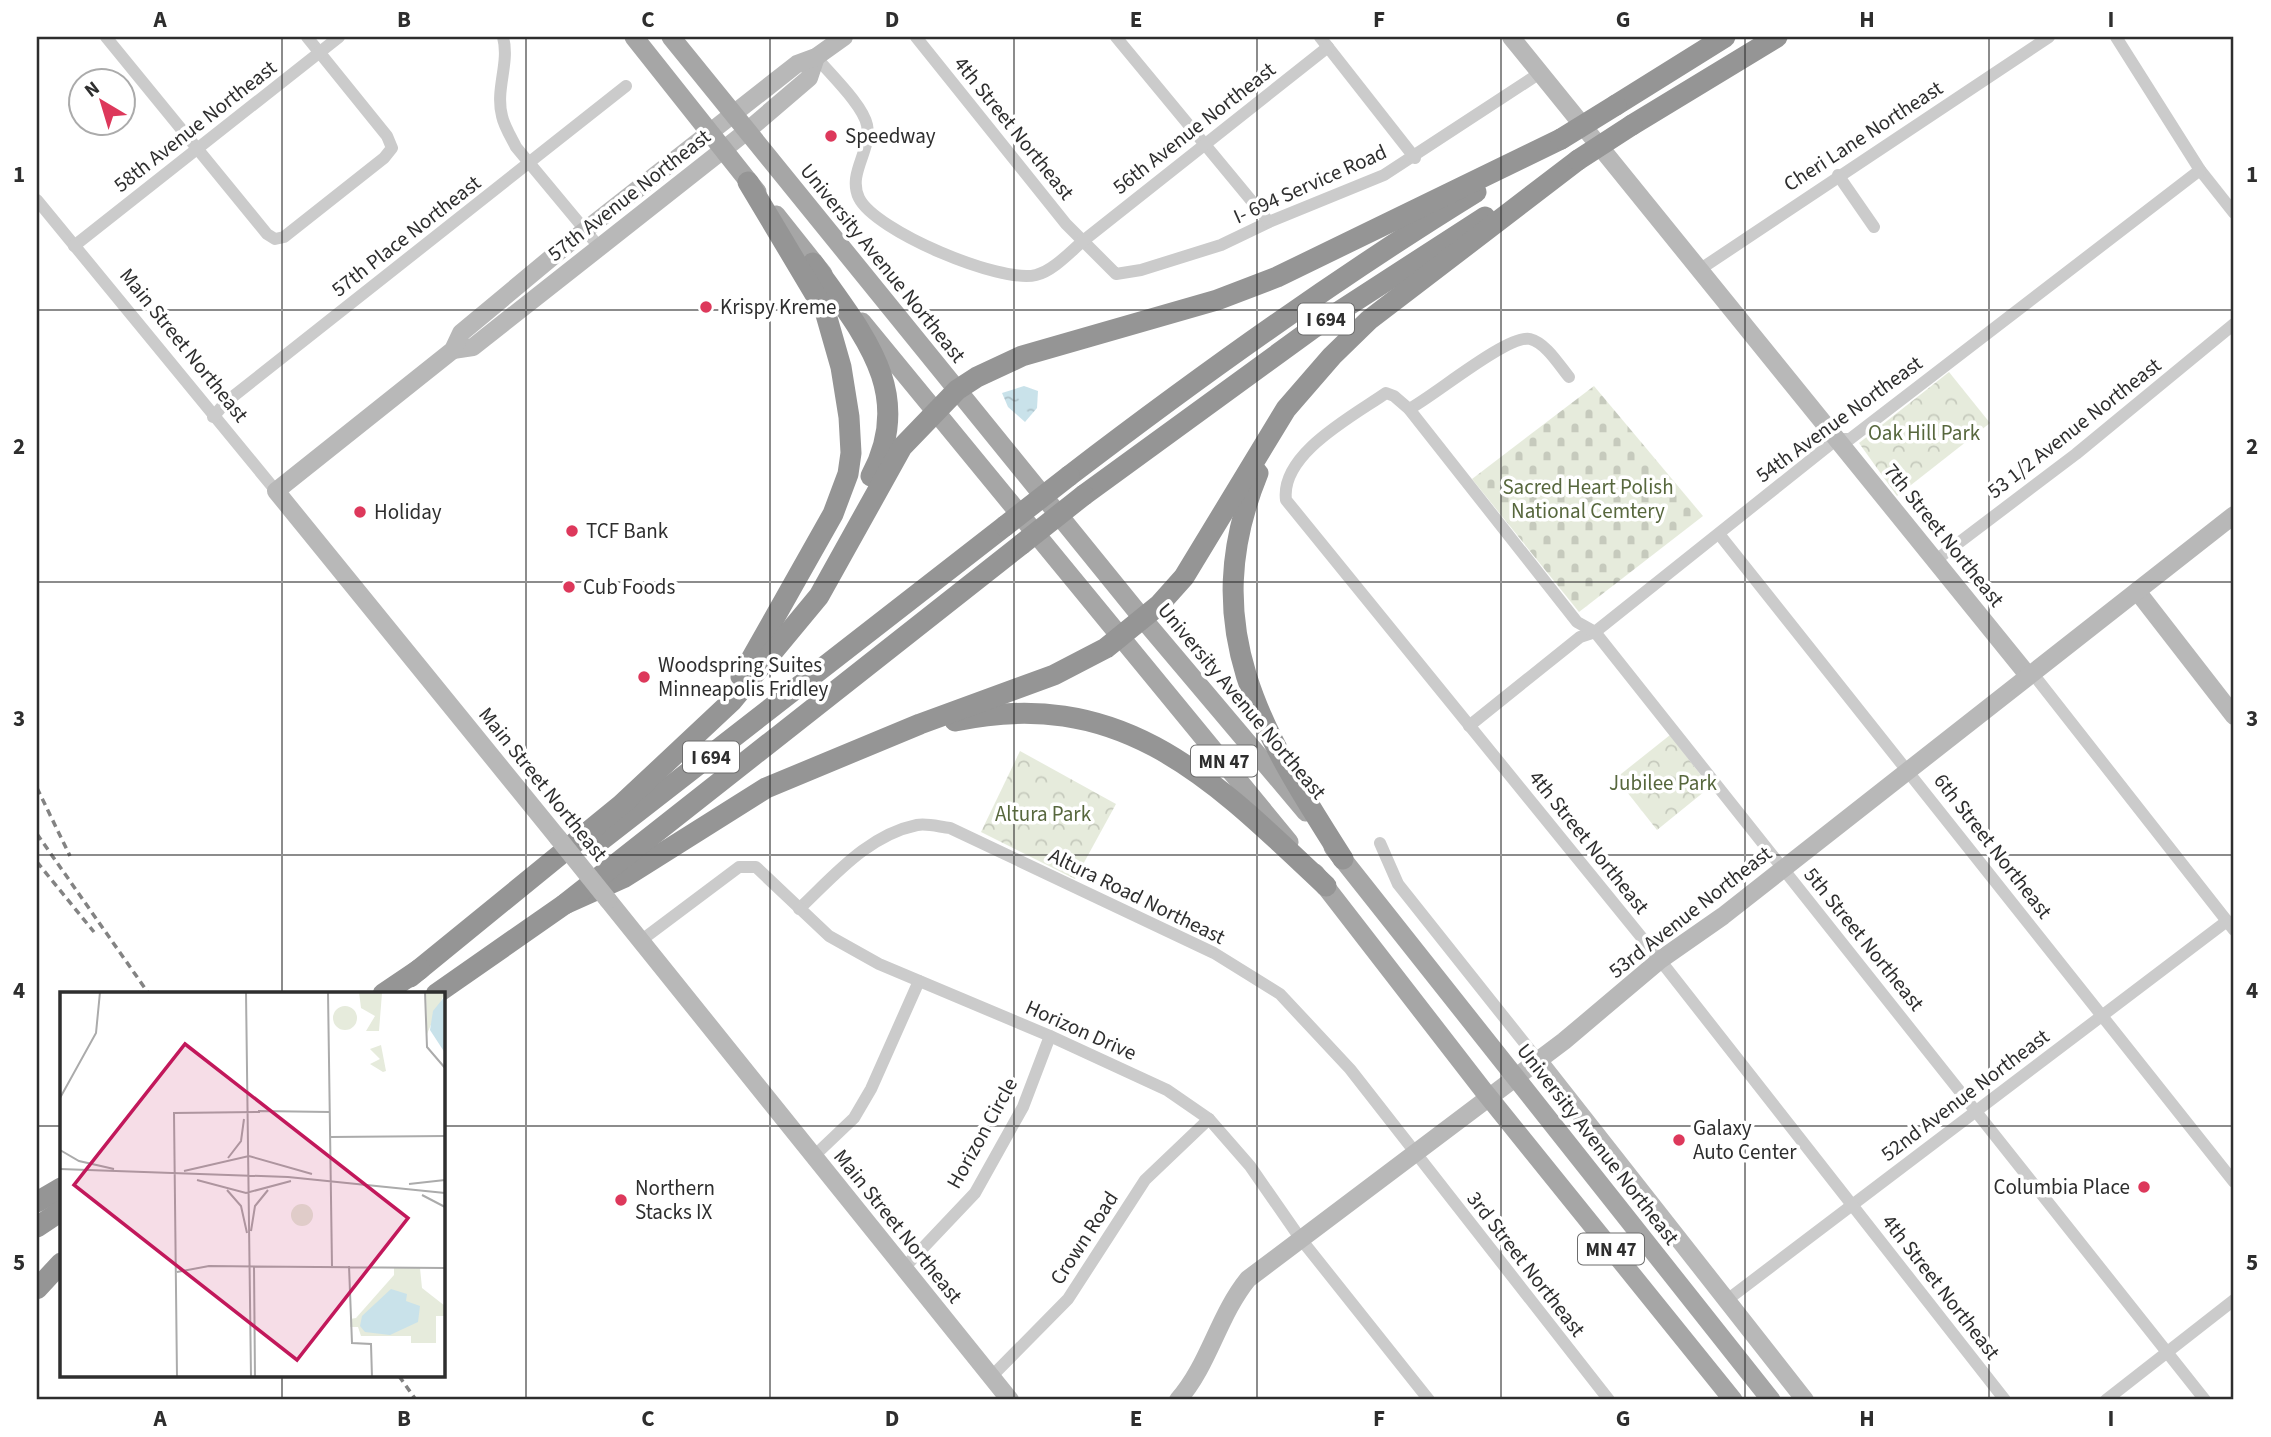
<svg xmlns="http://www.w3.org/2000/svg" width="2271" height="1437" viewBox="0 0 2271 1437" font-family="'Source Sans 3',sans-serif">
	<defs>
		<pattern id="forest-crowns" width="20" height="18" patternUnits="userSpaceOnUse" patternTransform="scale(1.75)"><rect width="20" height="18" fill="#e6ebdc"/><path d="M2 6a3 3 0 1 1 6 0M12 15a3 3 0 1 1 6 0" fill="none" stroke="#c6cabd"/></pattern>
		<pattern id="cemetery-stones" width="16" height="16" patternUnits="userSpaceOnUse" patternTransform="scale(1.75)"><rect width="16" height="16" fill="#e6ebdc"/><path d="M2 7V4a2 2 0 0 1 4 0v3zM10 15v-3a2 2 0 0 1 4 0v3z" fill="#c6cabd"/></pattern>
		<pattern id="water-ripples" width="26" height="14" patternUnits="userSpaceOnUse" patternTransform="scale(1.75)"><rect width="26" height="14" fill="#c9e2ea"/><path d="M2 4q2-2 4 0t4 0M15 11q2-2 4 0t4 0" fill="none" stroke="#adc2c9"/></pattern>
	</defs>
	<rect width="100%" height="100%" fill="#fff"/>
	<g fill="url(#forest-crowns)">
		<polygon points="1949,372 1990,423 1897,496 1859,443"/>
		<polygon points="1670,735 1710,787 1657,830 1616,778"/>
		<polygon points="1020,751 1116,804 1075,879 981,832"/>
	</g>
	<polygon fill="url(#cemetery-stones)" points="1594,386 1703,516 1579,612 1472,479"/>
	<polygon fill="url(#water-ripples)" points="1024,386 1038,391 1037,408 1025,422 1008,407 1002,393"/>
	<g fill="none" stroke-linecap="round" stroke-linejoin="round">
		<g stroke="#cbcbcb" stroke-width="12">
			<polyline points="106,37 267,234 275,239 284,237 384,158 392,148 387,136 307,37"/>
			<path d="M503 37C510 63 495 89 502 116 504 126 511 137 516 147L600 248"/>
			<polyline points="916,37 1066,224 1116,274 1141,270 1221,245 1269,222 1384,175 1540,73"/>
			<polyline points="1116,37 1269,222"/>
			<polyline points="1320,37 1415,158"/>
			<polyline points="2116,37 2200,170 2234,213"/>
			<path d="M816 57C830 74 863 105 867 125 872 151 847 173 859 198 875 231 1001 284 1036 275 1053 271 1070 252 1083 241L1328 47"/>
			<polyline points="1838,175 1874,227"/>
			<polyline points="37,200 276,491"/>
			<polyline points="74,246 339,37"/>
			<polyline points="1699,270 2049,37"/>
			<path d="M1409 409C1434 396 1508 334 1530 339 1546 343 1559 365 1569 377"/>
			<polyline points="213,417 226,402 626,86"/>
			<polyline points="1719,534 2234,1182"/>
			<polyline points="1936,560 2076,454 2234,324"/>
			<polyline points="2027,674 2037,679 2234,930"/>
			<polyline points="1469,726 1580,637 1595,632 1837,439 1850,439 2200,170"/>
			<polyline points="1380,843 1398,884 1538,1060"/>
			<path d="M799 909C834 876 868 835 917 825 927 823 940 827 950 828L1214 953 1280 994 1350 1069 1609 1400"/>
			<polyline points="639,942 739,867 756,867 829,936 879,964 1050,1036 1167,1090 1209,1119 1250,1166 1300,1238 1429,1400"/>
			<polyline points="813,1157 854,1118 871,1089 919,981"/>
			<polyline points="903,1269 975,1193 1023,1107 1050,1036"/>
			<polyline points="1727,1300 2227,921"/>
			<polyline points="991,1377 1068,1299 1145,1180 1209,1119"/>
			<path d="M2005 1400 1660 960 1286 500C1280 454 1353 416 1386 393L1394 396 1409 409 1577 622 1595 632 2205 1400"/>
			<polyline points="2106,1400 2234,1300"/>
		</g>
		<g stroke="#b8b8b8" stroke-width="18">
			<polyline points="1511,37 2027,674"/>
			<polyline points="453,350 473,347 747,131 809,78 816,57"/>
			<polyline points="2137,591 2234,716"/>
			<polyline points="558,838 276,491 453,350 461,333 569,243 797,64 816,57 844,37"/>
			<polyline points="608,900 1010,1400"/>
			<polyline points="1538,1060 1805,1400"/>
			<path d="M1178 1400C1209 1365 1218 1316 1248 1279L1564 1041 1660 960 1723 916 2234 515"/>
		</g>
		<g stroke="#a6a6a6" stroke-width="19">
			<polyline points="634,37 757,192"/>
			<polyline points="671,37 1143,619 1306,812"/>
			<polyline points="776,215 823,274"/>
			<polyline points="862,322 1289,842"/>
			<polyline points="1333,847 1771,1400"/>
			<polyline points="1315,873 1483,1090 1733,1400"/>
		</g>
		<g stroke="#959595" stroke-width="21">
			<polyline points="1616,105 1725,37"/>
			<polyline points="1632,125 1777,37"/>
			<path d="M813 263C860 331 917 391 871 476"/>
			<path d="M1258 473C1195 627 1262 732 1343 859"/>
			<path d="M1069 476C1201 375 1335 279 1476 192"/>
			<polyline points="1084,495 1312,329 1485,217"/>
			<polyline points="741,677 833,514 848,474 851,453 849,417 841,367 825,311 748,182"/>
			<path d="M955 721C1123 685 1215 781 1326 886"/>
			<polyline points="595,845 1005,526"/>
			<polyline points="565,904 623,878 766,788 920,724 1054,675 1106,648 1159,605 1184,577 1286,409 1332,356 1369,320 1578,160"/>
			<polyline points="410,977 621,805 732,701 819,596 902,447 957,390 977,377 1022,356 1217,300 1277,277 1561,139"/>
			<polyline points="383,994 420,969"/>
			<polyline points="436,994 565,904 1022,544"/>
			<polyline points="37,1202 61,1188"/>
			<polyline points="37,1227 61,1211"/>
			<polyline points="37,1289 61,1263"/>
		</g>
		<g stroke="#838383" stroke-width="3.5" stroke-dasharray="7 5" stroke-linecap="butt">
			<polyline points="37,788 70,856"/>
			<polyline points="37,834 149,994"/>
			<polyline points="37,862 94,932"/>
			<polyline points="399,1376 416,1400"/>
		</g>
		<polyline stroke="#b8b8b8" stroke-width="18" points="558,838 608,900"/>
		<g stroke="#959595" stroke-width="21">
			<polyline points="1561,139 1616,105"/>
			<polyline points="1578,160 1632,125"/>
			<polyline points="1005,526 1069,476"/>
			<polyline points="1022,544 1084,495"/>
		</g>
	</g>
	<path fill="none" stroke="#2e2e2e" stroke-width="2" stroke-opacity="0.55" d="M282 37V994M526 37V1400M770 37V1400M1014 37V1400M1257 37V1400M1501 37V1400M1745 37V1400M1989 37V1400M37 310H2234M37 582H2234M37 855H2234M37 1126H61M443 1126H2234M282 1376V1400"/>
	<g fill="#dd385b" stroke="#fff" stroke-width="2.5">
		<circle cx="831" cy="136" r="7"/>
		<circle cx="706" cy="307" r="7"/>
		<circle cx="360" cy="512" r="7"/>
		<circle cx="572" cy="531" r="7"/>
		<circle cx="569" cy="587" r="7"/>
		<circle cx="644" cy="677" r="7"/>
		<circle cx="1679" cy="1140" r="7"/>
		<circle cx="2144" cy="1187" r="7"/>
		<circle cx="621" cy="1200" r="7"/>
	</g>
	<g text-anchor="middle" stroke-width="7" stroke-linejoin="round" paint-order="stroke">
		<g fill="#fff" stroke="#6d6d6d" stroke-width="2">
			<rect x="1298" y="303.5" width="56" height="31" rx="5"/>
			<rect x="683" y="741.5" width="56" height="31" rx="5"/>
			<rect x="1191" y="745.5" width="66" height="31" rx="5"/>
			<rect x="1578" y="1233.5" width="66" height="31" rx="5"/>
		</g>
		<g font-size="19" font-weight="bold" fill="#2e2e2e">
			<text x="1326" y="326">I 694</text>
			<text x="711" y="764">I 694</text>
			<text x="1224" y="768">MN 47</text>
			<text x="1611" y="1256">MN 47</text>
		</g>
		<g font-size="21" fill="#2e2e2e" stroke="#fff">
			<text transform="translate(195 126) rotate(-38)" y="7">58th Avenue Northeast</text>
			<text transform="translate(1014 128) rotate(51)" y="7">4th Street Northeast</text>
			<text transform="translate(1194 128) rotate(-38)" y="7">56th Avenue Northeast</text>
			<text transform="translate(1863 136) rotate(-33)" y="7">Cheri Lane Northeast</text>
			<text transform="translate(1310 184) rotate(-24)" y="7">I- 694 Service Road</text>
			<text transform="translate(629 195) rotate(-38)" y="7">57th Avenue Northeast</text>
			<text transform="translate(406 236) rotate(-38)" y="7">57th Place Northeast</text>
			<text transform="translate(883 263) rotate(51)" y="7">University Avenue Northeast</text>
			<text transform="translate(184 345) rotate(51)" y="7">Main Street Northeast</text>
			<text transform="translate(1839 419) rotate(-36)" y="7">54th Avenue Northeast</text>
			<text transform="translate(2074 428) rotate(-38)" y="7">53 1/2 Avenue Northeast</text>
			<text transform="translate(1944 535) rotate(51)" y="7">7th Street Northeast</text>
			<text transform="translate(1242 701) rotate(50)" y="7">University Avenue Northeast</text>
			<text transform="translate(543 784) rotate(51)" y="7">Main Street Northeast</text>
			<text transform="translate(1589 842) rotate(51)" y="7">4th Street Northeast</text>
			<text transform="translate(1993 846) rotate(52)" y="7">6th Street Northeast</text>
			<text transform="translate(1137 896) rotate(26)" y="7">Altura Road Northeast</text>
			<text transform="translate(1690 912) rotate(-38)" y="7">53rd Avenue Northeast</text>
			<text transform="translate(1864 939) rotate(51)" y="7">5th Street Northeast</text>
			<text transform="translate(1081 1030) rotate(24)" y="7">Horizon Drive</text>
			<text transform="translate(1965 1095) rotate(-37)" y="7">52nd Avenue Northeast</text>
			<text transform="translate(982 1133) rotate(-61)" y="7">Horizon Circle</text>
			<text transform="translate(1598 1144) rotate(52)" y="7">University Avenue Northeast</text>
			<text transform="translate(898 1226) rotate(51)" y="7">Main Street Northeast</text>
			<text transform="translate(1084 1238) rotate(-57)" y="7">Crown Road</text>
			<text transform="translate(1526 1264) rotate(52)" y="7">3rd Street Northeast</text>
			<text transform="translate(1941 1287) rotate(52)" y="7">4th Street Northeast</text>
		</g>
		<g font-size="21" fill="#2e2e2e" stroke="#fff" text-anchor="start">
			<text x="845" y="143">Speedway</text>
			<text x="720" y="314">Krispy Kreme</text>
			<text x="374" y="519">Holiday</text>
			<text x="586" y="538">TCF Bank</text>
			<text x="583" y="594">Cub Foods</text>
			<text x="658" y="672">Woodspring Suites<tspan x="658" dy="24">Minneapolis Fridley</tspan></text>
			<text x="1693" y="1135">Galaxy<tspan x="1693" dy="24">Auto Center</tspan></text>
			<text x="2130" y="1194" text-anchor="end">Columbia Place</text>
			<text x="635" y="1195">Northern<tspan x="635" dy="24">Stacks IX</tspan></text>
		</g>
		<g font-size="21" fill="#57673d" stroke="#fff">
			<text x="1924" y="440">Oak Hill Park</text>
			<text x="1588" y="494">Sacred Heart Polish<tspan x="1588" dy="24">National Cemtery</tspan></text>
			<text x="1663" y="790">Jubilee Park</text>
			<text x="1043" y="821">Altura Park</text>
		</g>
	</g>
	<g transform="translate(60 992)">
		<rect width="385" height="385" fill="#fff"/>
		<path d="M299 0 322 1 319 39H306L315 24 301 16ZM273 26a12 12 0 1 1 24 0a12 12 0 1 1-24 0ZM321 53 326 79 323 80 310 72 320 67 310 57Z" fill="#e6ebdc"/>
		<path d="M366 0H385L367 42ZM334 275 360 276 362 296 385 314V324H376V351H351V344H301L298 335H290V327L296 326 334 283Z" fill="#e6ebdc"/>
		<path d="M231 223a11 11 0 1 1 22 0a11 11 0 1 1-22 0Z" fill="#e6ebdc"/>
		<path d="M385 4V61L370 38 373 19ZM331 297 347 302 346 309 360 314 358 330 330 343 305 340 300 334 302 324Z" fill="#c9e2ea"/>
		<path fill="none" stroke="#ababab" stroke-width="2" d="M186 0 191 385M268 0 272 274M365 0 367 55 385 76M0 106 36 41 40 0M198 119 270 120M270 145 385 144M0 158 19 169 54 177M168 166 181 149 184 127M0 177 228 185 385 201M124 179 189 164 252 182M137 188 186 201 231 189M349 192 385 188M167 198 181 214 187 241M362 203 385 215M191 239 195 214 208 198M194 274 195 385M289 274 292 351 311 352 312 385M117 280 149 274 385 276M117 385 114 121 200 120"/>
		<path fill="#c2185b" fill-opacity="0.15" stroke="#c2185b" stroke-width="3.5" d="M125 52 348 226 237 368 14 193Z"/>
		<rect width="385" height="385" fill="none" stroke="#2e2e2e" stroke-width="3.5"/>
	</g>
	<rect width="2271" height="1437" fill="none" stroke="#ffffff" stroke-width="77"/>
	<g transform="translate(102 102) rotate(322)"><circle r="33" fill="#ffffff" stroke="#ababab" stroke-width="2"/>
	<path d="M0-5L12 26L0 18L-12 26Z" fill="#dd385b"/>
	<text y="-10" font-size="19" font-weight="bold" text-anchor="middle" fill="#2e2e2e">N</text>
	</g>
	<rect x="38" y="38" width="2194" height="1360" fill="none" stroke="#2e2e2e" stroke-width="2.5"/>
	<g font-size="23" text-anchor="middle" font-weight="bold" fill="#2e2e2e">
		<text x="160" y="27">A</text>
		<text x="404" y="27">B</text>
		<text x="648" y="27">C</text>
		<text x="892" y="27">D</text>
		<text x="1136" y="27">E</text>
		<text x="1379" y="27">F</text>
		<text x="1623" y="27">G</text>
		<text x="1867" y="27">H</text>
		<text x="2111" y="27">I</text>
		<text x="19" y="182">1</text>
		<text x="2252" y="182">1</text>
		<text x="19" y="454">2</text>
		<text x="2252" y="454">2</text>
		<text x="19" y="726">3</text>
		<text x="2252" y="726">3</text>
		<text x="19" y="998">4</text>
		<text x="2252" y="998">4</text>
		<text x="19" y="1270">5</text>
		<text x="2252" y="1270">5</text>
		<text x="160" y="1426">A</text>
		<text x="404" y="1426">B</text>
		<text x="648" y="1426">C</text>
		<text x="892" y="1426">D</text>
		<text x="1136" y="1426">E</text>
		<text x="1379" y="1426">F</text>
		<text x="1623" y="1426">G</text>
		<text x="1867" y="1426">H</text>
		<text x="2111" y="1426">I</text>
	</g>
</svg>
